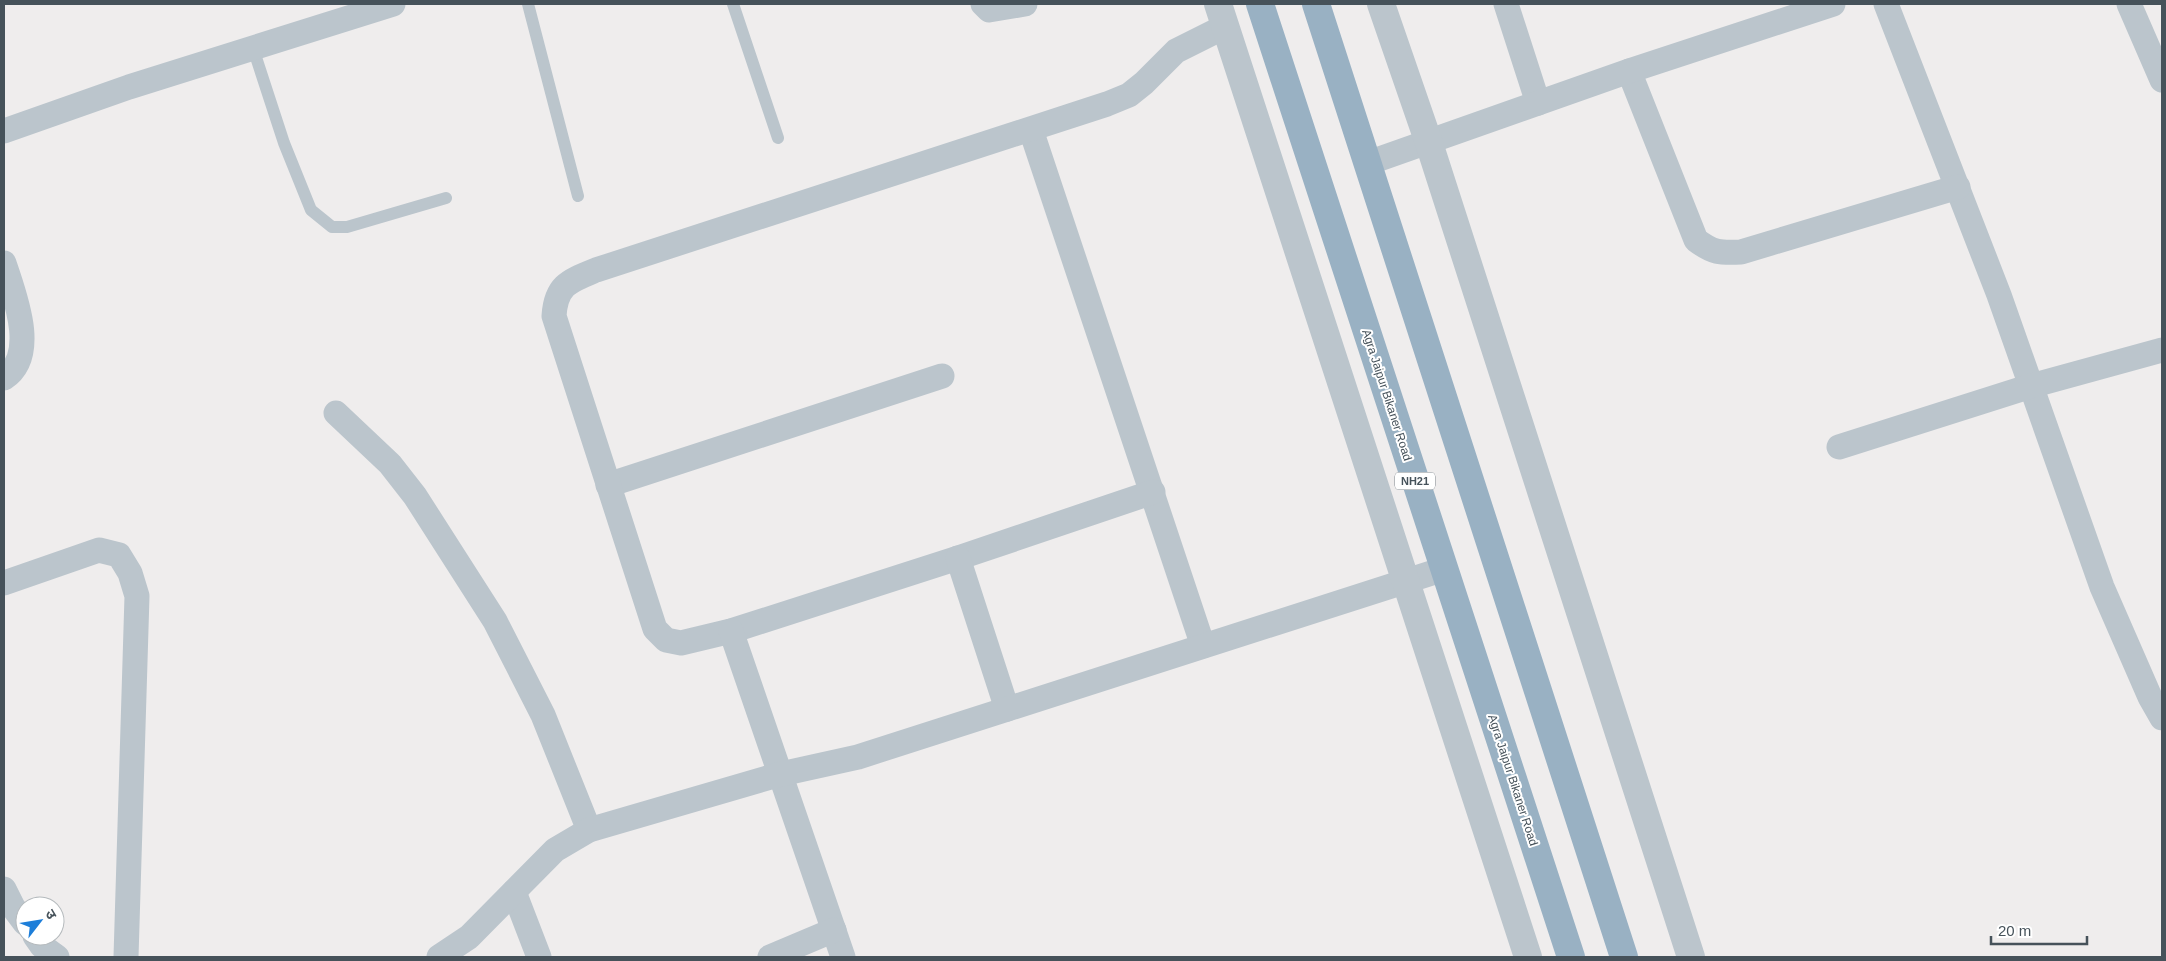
<svg xmlns="http://www.w3.org/2000/svg" width="2166" height="961" viewBox="0 0 2166 961" font-family="Arial,'Noto Sans Devanagari',sans-serif">
	<rect width="100%" height="100%" fill="#efeded"/>
	<g fill="none" stroke-linecap="round" stroke-linejoin="round">
		<g stroke="#bbc5cc" stroke-width="12">
			<polyline points="528,4 578,196"/>
			<polyline points="733,4 778,138"/>
			<polyline points="253,48 284,143 311,210 332,227 347,227 446,198"/>
		</g>
		<g stroke="#bbc5cc" stroke-width="25">
			<polyline points="983,4 989,10 1025,4"/>
			<polyline points="1506,4 1538,103"/>
			<polyline points="1886,4 1999,295 2102,587 2150,697 2162,718"/>
			<polyline points="2129,4 2162,80"/>
			<path d="M1629 71 1696 240C1713 253 1720 253 1741 252L1958 187"/>
			<polyline points="1031,130 1203,646"/>
			<polyline points="4,131 129,87 393,4"/>
			<polyline points="1368,163 1629,71 1833,4"/>
			<path d="M4 263C14 294 39 355 4 378"/>
			<polyline points="336,413 390,464 415,496 495,621 543,715 589,830"/>
			<polyline points="1839,447 2031,386 2162,350"/>
			<polyline points="608,485 942,376"/>
			<path d="M1153 492 958 558 731 631 681 643 666 640 655 629 554 316C556 285 569 281 596 270L1107 104 1129 95 1144 83 1176 51 1226 26"/>
			<polyline points="958,558 1007,709"/>
			<polyline points="4,583 99,550 119,555 130,573 137,596 126,957"/>
			<polyline points="731,631 843,957"/>
			<polyline points="4,889 13,907 25,923"/>
			<polyline points="514,892 539,957"/>
			<polyline points="35,936 42,946 57,957"/>
			<polyline points="439,957 469,937 555,850 589,830 781,774 858,757 1444,569"/>
			<polyline points="770,957 834,930"/>
		</g>
		<g stroke="#bbc5cc" stroke-width="28">
			<polyline points="1218,4 1528,957"/>
			<polyline points="1381,4 1429,143 1691,957"/>
		</g>
		<g stroke="#99b1c3" stroke-width="28">
			<polyline points="1260,4 1571,957"/>
			<polyline points="1316,4 1624,957"/>
		</g>
	</g>
	<g text-anchor="middle" stroke-width="4" stroke-linejoin="round" paint-order="stroke">
		<rect fill="#fff" stroke="#7e868c" stroke-width="1" x="1395" y="472.5" width="40" height="17" rx="4"/>
		<g font-size="11" font-weight="bold" fill="#46525a">
			<text x="1415" y="485">NH21</text>
		</g>
		<g font-size="12" fill="#46525a" stroke="#fff">
			<text transform="translate(1387 395) rotate(72)" y="4">Agra Jaipur Bikaner Road</text>
			<text transform="translate(1513 780) rotate(72)" y="4">Agra Jaipur Bikaner Road</text>
		</g>
	</g>
	<rect width="2166" height="961" fill="none" stroke="#46525a" stroke-width="10"/>
	<g transform="translate(40 921) rotate(59)"><circle r="24" fill="#ffffff" stroke="#b5babd"/>
	<path d="M0-4L9 19L0 12L-9 19Z" fill="#1d7ed9"/>
	<text y="-8" font-size="14" font-weight="bold" text-anchor="middle" fill="#46525a">उ</text>
	</g>
	<path d="M1991 936v8h96v-8" fill="none" stroke="#46525a" stroke-width="2.5"/>
	<text x="1998" y="936" font-size="15" fill="#46525a" stroke="#ffffff" stroke-width="4" paint-order="stroke">20 m</text>
</svg>
